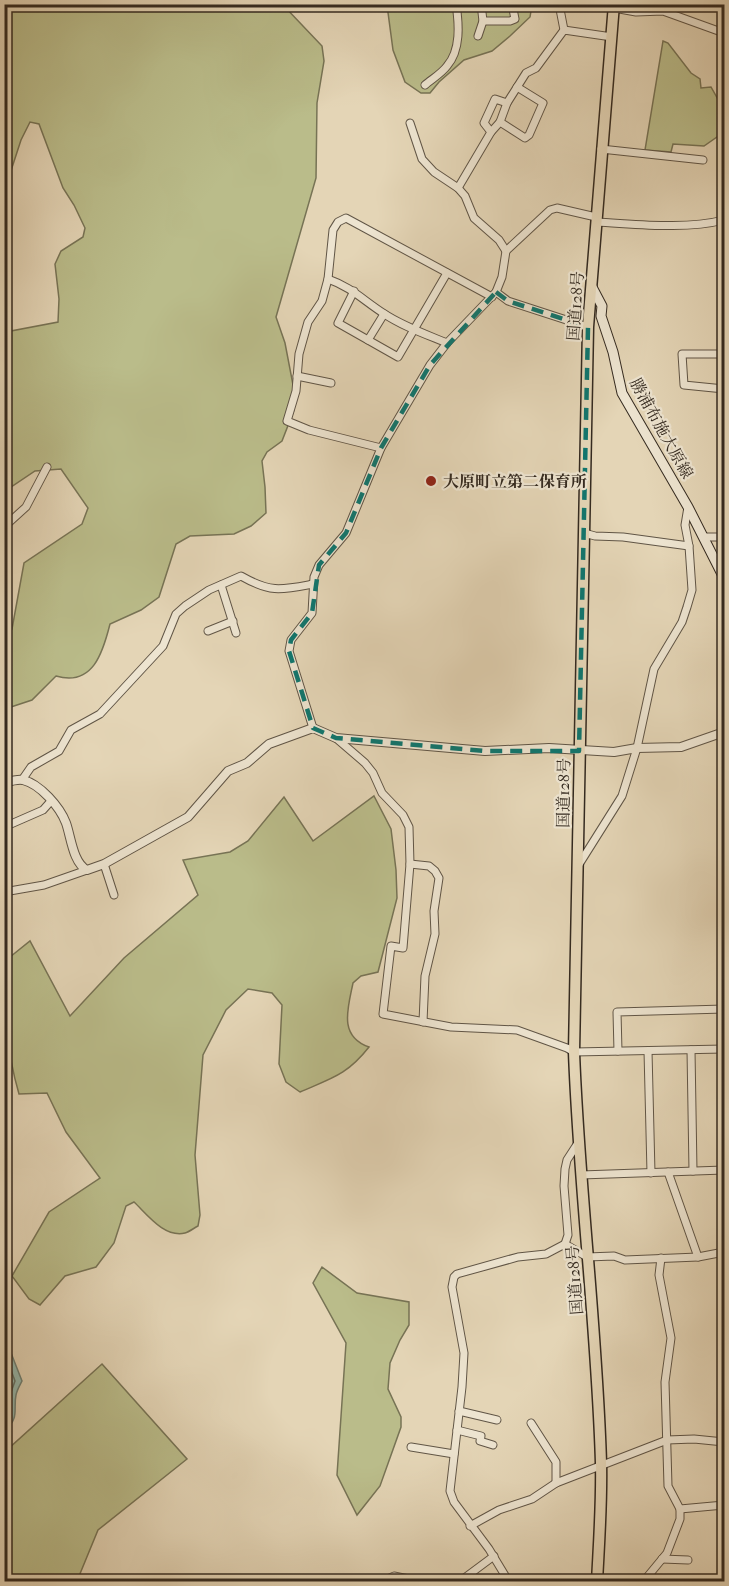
<svg xmlns="http://www.w3.org/2000/svg" width="729" height="1586" viewBox="0 0 729 1586" font-family="'IM FELL French Canon','Noto Serif JP',serif">
	<rect width="100%" height="100%" fill="#e4d5b6"/>
	<filter id="stains"><feTurbulence type="fractalNoise" baseFrequency=".00333" numOctaves="4"/><feColorMatrix values="0 0 0 0 .2 0 0 0 0 .09 0 0 0 0 .02 0 0 0 .5 -.17"/></filter>
	<radialGradient id="worn" r=".72"><stop offset=".6" stop-color="#630" stop-opacity="0"/><stop offset="1" stop-color="#630" stop-opacity=".3"/></radialGradient>
	<g fill="#babc8a" stroke="#777355" stroke-width="1.5">
		<path d="M5 5H283L322 46 324 61 317 103 316 178 276 317 285 343 294 390V410L282 441 267 452 262 461 265 487 266 513 251 526 234 534 190 536 176 544 159 597 141 610 110 624C103 652 93 687 56 676L32 700 5 709V640L12 629 24 563 82 524 88 508 61 469 35 471 5 491V345L11 331 58 322 59 299 55 264 61 251 83 237 85 228 74 205 63 188 39 124 30 122 21 140 5 189Z"/>
		<polygon points="387,5 532,5 530,17 510,36 492,51 464,60 439,82 430,93 421,93 405,82 393,50"/>
		<polygon points="663,41 668,43 691,73 700,79 701,88 711,87 724,110 724,143 722,144 717,137 704,146 673,144 671,152 645,150"/>
		<path d="M374 796 391 829 396 870 397 898 378 972 361 976 353 983C348 1008 338 1036 369 1047 347 1075 332 1078 300 1092L286 1082 279 1064 282 1005 272 993 248 989 226 1010 203 1055 195 1155 200 1215 198 1226C194 1228 189 1232 185 1233 164 1238 147 1214 134 1202L126 1206 114 1243 96 1267 65 1276 40 1305 29 1299 12 1276 49 1212 100 1178 66 1132 47 1093 19 1094C6 1050 4 1007 5 961L30 941 70 1016 124 958 198 895 183 860 230 852 248 841 284 797 313 841Z"/>
		<polygon points="322,1267 357,1293 409,1302 409,1325 400,1340 390,1363 388,1389 401,1417 401,1427 380,1486 357,1515 337,1475 346,1343 313,1283"/>
		<polygon points="102,1364 187,1459 98,1530 77,1581 5,1581 4,1466 7,1450"/>
	</g>
	<path fill="#95b9ae" stroke="#6e8075" stroke-width="1.5" d="M4 1335 22 1381C20 1385 17 1390 16 1395 13 1409 20 1418 5 1430Z"/>
	<g fill="none" stroke-linecap="round" stroke-linejoin="round">
		<polyline stroke="#647267" stroke-width="1.5" points="4,1351 15,1381 10,1395 10,1409 4,1423"/>
		<defs>
			<g id="minor">
				<polyline points="559,4 564,30"/>
				<polyline points="614,8 636,12 663,11 724,33"/>
				<polyline points="483,21 510,21 515,19 512,4"/>
				<polyline points="478,36 483,21 481,4"/>
				<path d="M425 85C432 79 442 73 447 66 461 50 459 24 456 4"/>
				<polyline points="500,122 525,138 529,135 543,103 517,87"/>
				<polyline points="410,123 422,159 434,172 458,188 465,196 474,218 499,240 506,251"/>
				<polyline points="491,132 500,122 507,103"/>
				<polyline points="601,149 703,160"/>
				<polyline points="458,188 491,132 484,123 495,99 507,103 526,73 536,68 564,30 612,37"/>
				<path d="M596 222C637 224 684 230 724 220"/>
				<path d="M328 279C351 287 363 300 383 313 402 326 425 334 447 343"/>
				<polyline points="354,291 338,323 398,357 447,273"/>
				<polyline points="496,292 508,301 588,327"/>
				<polyline points="368,340 384,314"/>
				<polyline points="724,354 682,354 684,385 724,389"/>
				<polyline points="297,376 331,383"/>
				<polyline points="381,448 309,430 287,421 296,391 299,354 308,322 322,301 328,279 333,230 338,222 346,218 492,297"/>
				<polyline points="4,527 26,507 47,467"/>
				<polyline points="584,533 595,536 623,537 689,546"/>
				<polyline points="704,537 724,537"/>
				<polyline points="221,585 236,633"/>
				<polyline points="208,631 233,621"/>
				<polyline points="313,728 289,651 291,640 312,613 314,577 319,565 346,533 381,448 430,365 447,343 496,292 502,277 506,251 550,210 557,208 596,217"/>
				<polyline points="336,738 365,763 373,773 382,793 403,815 409,827 410,864 403,948 391,946 383,1014 451,1027 517,1030 567,1048 574,1052 724,1049"/>
				<path d="M22 780 31 767 59 751 71 730 100 714 163 646 176 614 185 606 209 590 241 576C271 593 281 590 313 584"/>
				<polyline points="11,824 43,810 51,801"/>
				<polyline points="104,864 114,895"/>
				<polyline points="410,864 429,866 435,871 439,878 434,911 435,934 425,976 423,1022"/>
				<polyline points="578,866 622,796 637,748 654,669 682,622 687,607 692,590 689,546 685,525 688,507"/>
				<polyline points="4,892 44,885 87,870"/>
				<polyline points="691,1050 693,1171"/>
				<polyline points="618,1051 617,1012 724,1009"/>
				<polyline points="648,1051 651,1173"/>
				<polyline points="668,1172 698,1257"/>
				<polyline points="581,1175 724,1170"/>
				<polyline points="565,1244 568,1235 564,1186 565,1169 567,1160 578,1143"/>
				<polyline points="459,1411 497,1420"/>
				<polyline points="531,1423 556,1462 556,1483"/>
				<polyline points="457,1430 481,1436 480,1441 493,1445"/>
				<polyline points="411,1447 454,1454"/>
				<polyline points="680,1509 724,1505"/>
				<polyline points="470,1526 499,1510 532,1499 556,1483 667,1440 694,1439 724,1442"/>
				<polyline points="662,1559 688,1560"/>
				<polyline points="353,1582 385,1580 394,1576 423,1582"/>
				<polyline points="459,1582 494,1556"/>
				<polyline points="509,1582 489,1549 454,1502 450,1491 462,1387 464,1353 452,1287 454,1277 457,1274 518,1257 546,1254 565,1244 587,1257 614,1256 625,1260 698,1257 724,1252"/>
				<polyline points="643,1582 667,1553 680,1519 680,1509 668,1486 665,1382 671,1338 659,1275 661,1258"/>
			</g>
			<path id="tertiary" d="M4 783C11 781 17 779 23 780 40 784 60 807 66 823 71 837 73 863 87 870L104 864 188 817 228 771 247 763 269 744 313 728 336 738 485 751 549 748 614 752 637 748 681 747 724 732"/>
			<polyline id="secondary" points="592,287 602,306 601,316 613,352 622,393 688,507 724,578"/>
			<path id="trunk" d="M597 1582C599 1542 602 1502 601 1463 597 1326 579 1189 574 1052L588 327 614 4"/>
		</defs>
		<use href="#minor" stroke="#605546" stroke-width="9"/>
		<use href="#tertiary" stroke="#605546" stroke-width="10"/>
		<use href="#secondary" stroke="#342a20" stroke-width="11"/>
		<use href="#trunk" stroke="#342a20" stroke-width="13"/>
		<use href="#minor" stroke="#ede4d0" stroke-width="7"/>
		<use href="#tertiary" stroke="#ede4d0" stroke-width="8"/>
		<use href="#secondary" stroke="#ede4d0" stroke-width="9"/>
		<use href="#trunk" stroke="#e4d5b6" stroke-width="10"/>
	</g>
	<path fill="none" stroke="#0f766e" stroke-width="4.5" stroke-dasharray="12 8" stroke-linejoin="round" d="M496 292 508 301 588 327 579 751H485L336 738 313 728 289 651 291 640 312 613 319 565 346 533 381 448 430 365Z"/>
	<circle fill="#8f2418" stroke="#ede4d0" stroke-width="2" cx="431" cy="481" r="6"/>
	<g text-anchor="middle" stroke-width="4.5" stroke-linejoin="round" paint-order="stroke">
		<g font-size="16" fill="#342a20" stroke="#ede4d0">
			<text transform="translate(575 306) rotate(-86)" y="6">国道128号</text>
			<text transform="translate(662 428) rotate(61)" y="6">勝浦布施大原線</text>
			<text transform="translate(563 793) rotate(-89)" y="6">国道128号</text>
			<text transform="translate(574 1280) rotate(-94)" y="6">国道128号</text>
		</g>
		<g font-size="16" font-weight="bold" fill="#342a20" stroke="#ede4d0" text-anchor="start">
			<text x="443" y="487">大原町立第二保育所</text>
		</g>
	</g>
	<rect width="729" height="1586" fill="none" stroke="#e4d5b6" stroke-width="24"/>
	<rect x="6" y="6" width="717" height="1574" fill="none" stroke="#342a20" stroke-width="3"/>
	<rect x="12" y="12" width="705" height="1562" fill="none" stroke="#342a20" stroke-width="1.5"/>
	<rect width="100%" height="100%" filter="url(#stains)"/>
	<rect width="100%" height="100%" fill="url(#worn)"/>
</svg>
